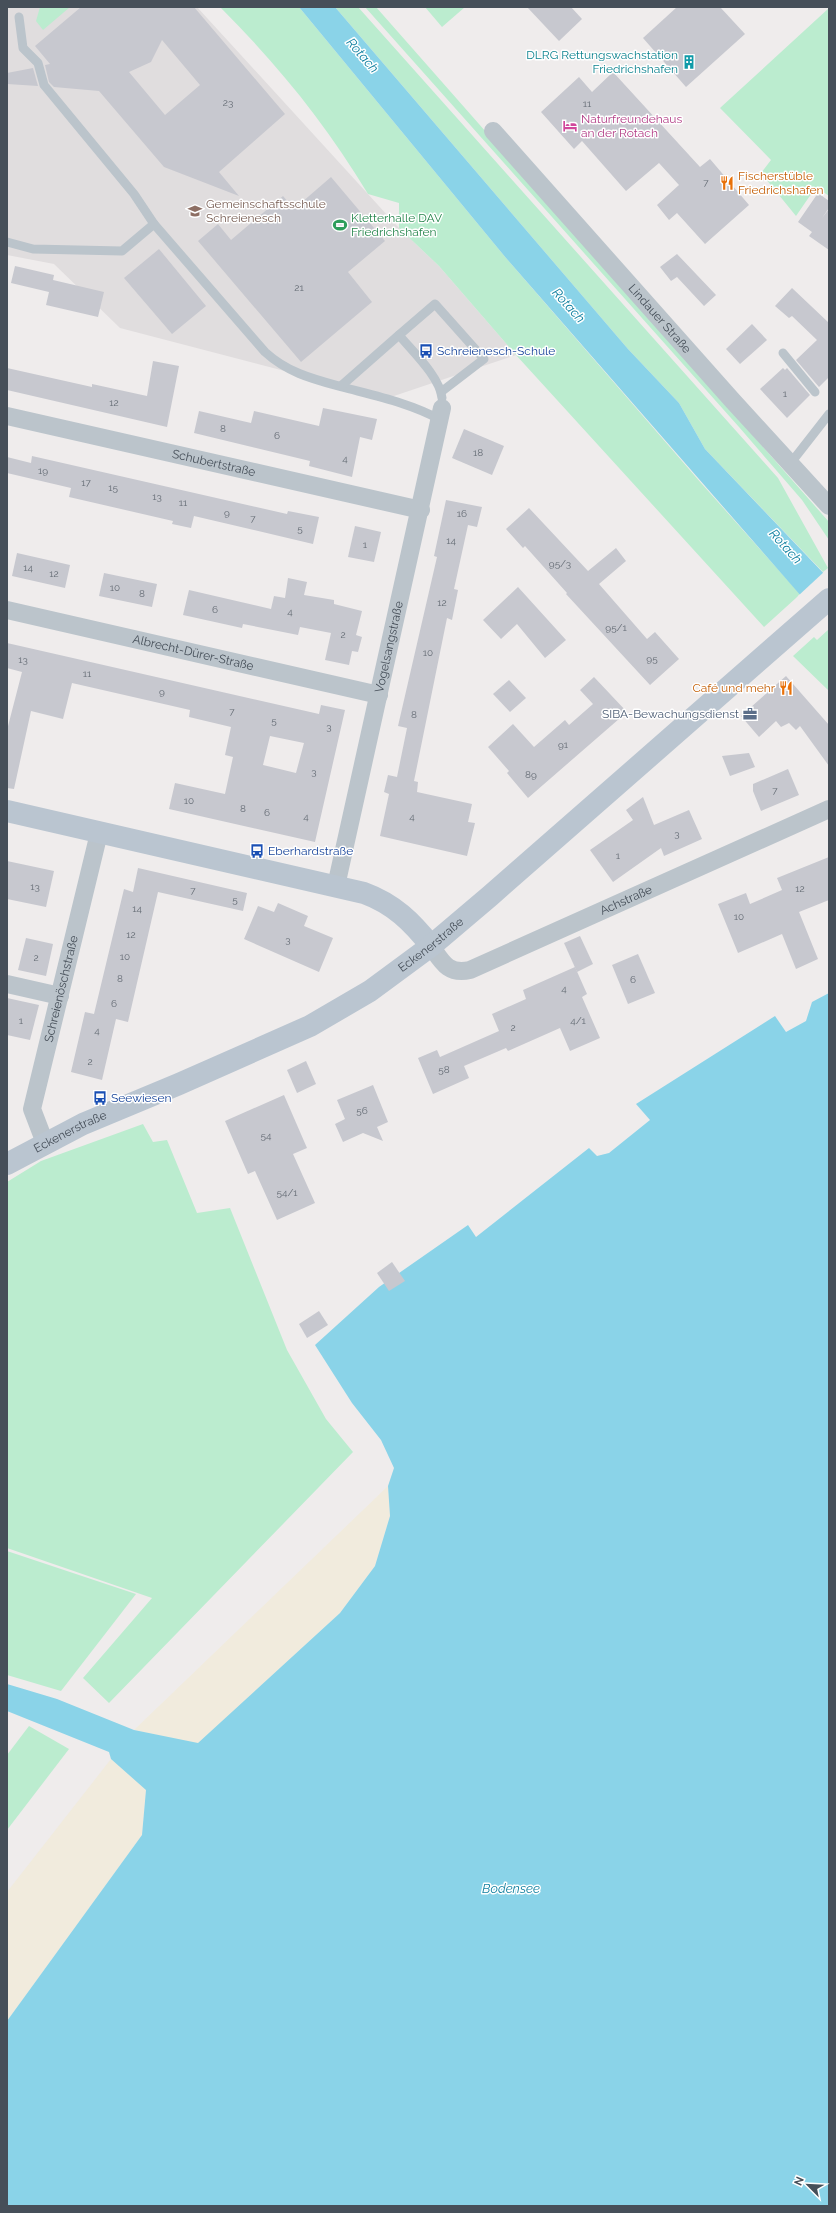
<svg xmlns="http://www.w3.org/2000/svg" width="836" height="2213" viewBox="0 0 836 2213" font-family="Raleway,sans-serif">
	<rect width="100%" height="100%" fill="#efecec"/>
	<polygon fill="#e0ddde" points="7,7 197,7 399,228 439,266 516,355 388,398 120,328 54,264 7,255"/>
	<g fill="#bbeccf">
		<polygon points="40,7 70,7 43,30 36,21"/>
		<path d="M220 7H299L506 258 701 483 800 594 796 598 764 627 516 355 439 266 399 228V203L368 194C326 124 278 65 220 7Z"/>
		<polygon points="335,7 358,7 778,478 828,568 823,572 705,449 679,403 628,349"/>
		<polygon points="365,7 376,7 829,522 829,540 802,500 739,427"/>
		<polygon points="425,7 465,7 442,27"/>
		<polygon points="829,8 829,196 816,187 796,216 761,173 771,160 720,108"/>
		<polygon points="829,629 829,691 793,656 814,637 817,640"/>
		<polygon points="143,1124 153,1142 167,1140 197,1213 230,1208 287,1350 326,1419 353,1452 109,1703 83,1678 152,1598 7,1548 7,1182 41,1161"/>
		<polygon points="7,1551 136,1594 61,1691 7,1675"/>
		<polygon points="29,1726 69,1749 7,1830 7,1755"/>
	</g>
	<g fill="#f1ebdd">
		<polygon points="388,1486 390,1516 375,1566 340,1613 198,1744 134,1730"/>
		<polygon points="111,1759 146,1789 142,1835 7,2021 7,1892"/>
	</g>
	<g fill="#8ad3e8">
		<polygon points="299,7 335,7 628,349 679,403 705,449 829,579 829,628 506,258"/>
		<polygon points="829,993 829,2206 7,2206 7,2021 142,1835 146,1790 111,1759 109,1752 7,1711 7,1684 57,1699 134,1730 198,1743 340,1613 375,1566 390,1516 388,1486 394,1468 381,1440 352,1403 315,1345 379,1287 468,1225 476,1237 589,1148 597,1156 609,1153 650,1120 636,1104 775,1016 786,1032 806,1021 812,1002"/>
	</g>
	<polygon fill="#efecec" points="825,571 829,576 828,630 798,596"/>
	<g fill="#c7c8cf" fill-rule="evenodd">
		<path d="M81 7H194L285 114 219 172 239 196 164 167 99 91 54 87 49 82 45 65 50 64 35 46ZM162 40 200 85 165 115 129 72 151 62Z"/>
		<polygon points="527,7 571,7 582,19 559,41"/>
		<polygon points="677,7 720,7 745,34 686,87 643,38"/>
		<polygon points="33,68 38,86 7,84 7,73"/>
		<polygon points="613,72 700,167 710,159 749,205 705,244 677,213 669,220 657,205 679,185 659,163 626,191 582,141 574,149 541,112 579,77 592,92"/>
		<polygon points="331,177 385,241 348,272 372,302 301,362 198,241 218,224 231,240 283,196 294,209"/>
		<polygon points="818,193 829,201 829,208 822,218 829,209 829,250 809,236 812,232 798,222"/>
		<polygon points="159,249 206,306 172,334 124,278"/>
		<polygon points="677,254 716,295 704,306 677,277 671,281 660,267"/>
		<polygon points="15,266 54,275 53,280 104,292 98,317 46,305 49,292 11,283"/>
		<polygon points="792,288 829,323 829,377 819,387 796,360 817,340 792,316 789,318 775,306"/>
		<polygon points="752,324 767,340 740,364 726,349"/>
		<polygon points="153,361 179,366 167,427 7,390 7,368 92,387 92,384 147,396"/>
		<polygon points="783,368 785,370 787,368 810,395 787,418 760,389"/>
		<polygon points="323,408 377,419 372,440 360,437 352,477 309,466 310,461 194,433 199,411 251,423 254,411 319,426"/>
		<polygon points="464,429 504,446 492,475 452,458"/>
		<polygon points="32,456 287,514 288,511 319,517 313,544 194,516 191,528 172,524 173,521 69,497 71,488 7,473 7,457 31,463"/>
		<polygon points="446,500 482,507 477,527 468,525 454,589 458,590 452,620 447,618 414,781 418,782 417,792 472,804 468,822 475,823 467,856 380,836 389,794 384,792 388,775 397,777 407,728 398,726 437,557 434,556"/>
		<polygon points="529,508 588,571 616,548 626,561 599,584 647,639 655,632 679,659 650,685 566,594 567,593 525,546 523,548 506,529"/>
		<polygon points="355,526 381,532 374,562 348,557"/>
		<polygon points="17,553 70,565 65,588 12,576"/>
		<polygon points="104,573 157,584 152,607 99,596"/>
		<polygon points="288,578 307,582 304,595 334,600 334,604 362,611 356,635 362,637 358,652 352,651 349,665 325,660 331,633 300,627 298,635 243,624 242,628 183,615 189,590 271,609 274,596 285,598"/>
		<polygon points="518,587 566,640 545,658 517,624 501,639 483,620"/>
		<path d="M7 643 319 714 321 705 345 710 315 842 169 809 175 783 225 794 233 757 225 755 231 727 189 717 190 710 72 683 63 719 31 711 14 789 7 788V730L22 672 7 668ZM270 736 304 743 296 773 263 765Z"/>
		<polygon points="786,676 829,725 829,766 800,726 796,730 789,723 781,727 776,721 759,737 741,716"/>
		<polygon points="594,677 627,712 528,798 507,773 509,771 488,747 513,724 534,747 565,720 569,725 593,704 580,690"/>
		<polygon points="509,680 526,698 510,712 493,694"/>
		<polygon points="749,753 755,767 730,776 722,756"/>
		<polygon points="788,769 799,795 761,811 753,791 753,784"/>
		<polygon points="643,797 654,825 689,810 702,839 664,856 661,848 613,882 590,850 633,820 626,810"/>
		<polygon points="829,857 829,900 799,912 818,959 796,969 782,934 738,953 718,904 746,893 750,904 782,890 777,878"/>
		<polygon points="7,861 54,871 46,907 7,899"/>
		<polygon points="138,868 247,893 243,911 158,892 128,1022 116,1019 102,1080 71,1072 85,1012 94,1014 124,889 133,892"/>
		<polygon points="278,903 308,916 304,926 333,938 319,972 244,939 258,906 274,912"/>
		<polygon points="580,936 593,964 577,972 564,943"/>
		<polygon points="26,938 53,944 46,976 18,970"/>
		<polygon points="638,954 655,993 628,1004 612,965"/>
		<polygon points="575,967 587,994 582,997 600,1038 570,1051 560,1028 508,1051 506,1048 464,1066 469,1078 433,1094 418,1058 437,1050 440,1057 499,1031 492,1014 526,999 523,990"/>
		<polygon points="7,998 39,1005 30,1040 7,1035"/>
		<polygon points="306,1061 316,1084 297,1093 287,1070"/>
		<polygon points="373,1085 388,1122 377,1127 383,1141 363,1133 343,1142 335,1124 345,1119 337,1100"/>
		<polygon points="284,1095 307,1148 293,1154 315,1203 277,1220 255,1171 248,1174 225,1121"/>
		<polygon points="392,1262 405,1281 389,1291 377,1273"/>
		<polygon points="319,1311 328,1325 307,1338 299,1324"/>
	</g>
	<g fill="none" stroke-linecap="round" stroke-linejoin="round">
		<g stroke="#bbc4cb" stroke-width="9">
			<polyline points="19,17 23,48 38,63 44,85 134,194 154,224"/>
			<path d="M7 242 33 249 122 251 154 224 265 352C288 373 313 379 342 387 376 396 410 403 441 420"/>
			<polyline points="399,335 435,304 484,359 441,392"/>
			<polyline points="783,353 815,392"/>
			<path d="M341 386 399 335C412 351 440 377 442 398"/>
			<polyline points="790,464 829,414"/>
		</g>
		<g stroke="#bbc4cb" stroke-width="18">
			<path id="s1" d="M493 131 732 400 829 506"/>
			<path id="s2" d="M7 416 421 510"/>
			<path id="s3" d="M7 610 379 695"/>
			<path id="s4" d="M336 886 442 408"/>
			<path id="s5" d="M431 946C442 962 448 975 470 970L829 809"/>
			<polyline points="7,984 60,996"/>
			<path id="s6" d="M45 1143 32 1109 99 833"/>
		</g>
		<g stroke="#bac5d0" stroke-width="22">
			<path d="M7 811 364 893C394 904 412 922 431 946"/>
			<path id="s7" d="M7 1164 83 1124 179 1084 310 1026 370 991 431 946 490 896 829 599"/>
		</g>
	</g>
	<defs>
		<symbol id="building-bare" viewBox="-9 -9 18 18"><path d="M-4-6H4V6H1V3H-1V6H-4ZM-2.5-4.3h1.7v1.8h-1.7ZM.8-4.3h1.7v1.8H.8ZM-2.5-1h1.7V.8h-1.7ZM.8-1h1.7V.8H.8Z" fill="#0f9aa8" stroke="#fff" stroke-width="2.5" paint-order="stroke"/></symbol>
		<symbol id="hotel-bare" viewBox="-9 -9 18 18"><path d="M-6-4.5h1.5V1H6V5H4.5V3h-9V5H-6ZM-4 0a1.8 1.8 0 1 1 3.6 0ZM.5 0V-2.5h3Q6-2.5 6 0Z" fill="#d1479c" stroke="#fff" stroke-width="2.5" paint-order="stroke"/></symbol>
		<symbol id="restaurant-bare" viewBox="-9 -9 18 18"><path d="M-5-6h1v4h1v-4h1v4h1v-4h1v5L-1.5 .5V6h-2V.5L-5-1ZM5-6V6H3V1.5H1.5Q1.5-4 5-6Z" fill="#e8710a" stroke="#fff" stroke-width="2.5" paint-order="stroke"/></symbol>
		<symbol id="school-bare" viewBox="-9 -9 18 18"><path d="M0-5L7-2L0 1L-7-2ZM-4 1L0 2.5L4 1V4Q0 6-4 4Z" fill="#8d6e63" stroke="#fff" stroke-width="2.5" paint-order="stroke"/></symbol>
		<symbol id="stadium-bare" viewBox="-9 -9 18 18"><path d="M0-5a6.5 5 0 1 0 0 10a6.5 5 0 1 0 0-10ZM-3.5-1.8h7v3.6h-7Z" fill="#2e9e5b" stroke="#fff" stroke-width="2.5" paint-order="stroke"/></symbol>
		<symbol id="bus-bare" viewBox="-9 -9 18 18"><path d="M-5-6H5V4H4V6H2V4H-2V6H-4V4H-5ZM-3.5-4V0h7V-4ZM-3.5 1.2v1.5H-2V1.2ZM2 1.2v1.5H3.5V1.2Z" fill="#1a4fb4" stroke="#fff" stroke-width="2.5" paint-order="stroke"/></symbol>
		<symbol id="office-bare" viewBox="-9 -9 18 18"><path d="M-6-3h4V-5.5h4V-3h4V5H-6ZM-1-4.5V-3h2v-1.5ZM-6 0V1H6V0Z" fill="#5c6f8a" stroke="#fff" stroke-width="2.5" paint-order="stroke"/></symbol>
	</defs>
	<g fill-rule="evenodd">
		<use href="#building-bare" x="679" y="52" width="20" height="20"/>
		<use href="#hotel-bare" x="560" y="116" width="20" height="20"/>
		<use href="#restaurant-bare" x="717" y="173" width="20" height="20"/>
		<use href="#school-bare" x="185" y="201" width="20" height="20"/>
		<use href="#stadium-bare" x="330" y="215" width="20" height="20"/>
		<use href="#bus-bare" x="416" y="341" width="20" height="20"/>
		<use href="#restaurant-bare" x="776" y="678" width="20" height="20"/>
		<use href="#office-bare" x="740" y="704" width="20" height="20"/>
		<use href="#bus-bare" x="247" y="841" width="20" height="20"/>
		<use href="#bus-bare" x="90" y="1088" width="20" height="20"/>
	</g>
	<g text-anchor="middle" stroke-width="3" stroke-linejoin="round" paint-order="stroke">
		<g font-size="10" fill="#666d76">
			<text x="228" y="106">23</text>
			<text x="587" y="107">11</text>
			<text x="706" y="186">7</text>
			<text x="299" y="291">21</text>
			<text x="785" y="397">1</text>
			<text x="114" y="406">12</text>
			<text x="223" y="432">8</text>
			<text x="277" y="439">6</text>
			<text x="478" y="456">18</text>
			<text x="345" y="462">4</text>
			<text x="43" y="474">19</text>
			<text x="86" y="486">17</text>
			<text x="113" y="491">15</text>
			<text x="157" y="500">13</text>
			<text x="183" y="506">11</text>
			<text x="227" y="516">9</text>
			<text x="462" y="517">16</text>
			<text x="253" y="522">7</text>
			<text x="300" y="532">5</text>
			<text x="451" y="544">14</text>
			<text x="365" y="548">1</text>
			<text x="560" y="567">95/3</text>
			<text x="28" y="571">14</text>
			<text x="54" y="577">12</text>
			<text x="115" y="591">10</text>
			<text x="142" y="597">8</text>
			<text x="442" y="606">12</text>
			<text x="215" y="613">6</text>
			<text x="290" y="615">4</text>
			<text x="616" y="631">95/1</text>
			<text x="343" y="638">2</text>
			<text x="428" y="656">10</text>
			<text x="652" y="662">95</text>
			<text x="23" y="663">13</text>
			<text x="87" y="677">11</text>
			<text x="162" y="695">9</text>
			<text x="232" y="715">7</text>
			<text x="414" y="718">8</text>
			<text x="274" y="724">5</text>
			<text x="329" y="730">3</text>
			<text x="563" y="748">91</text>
			<text x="314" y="775">3</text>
			<text x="531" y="778">89</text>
			<text x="775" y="794">7</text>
			<text x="189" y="804">10</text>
			<text x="243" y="812">8</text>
			<text x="267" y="816">6</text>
			<text x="306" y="820">4</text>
			<text x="412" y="820">4</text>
			<text x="677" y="837">3</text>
			<text x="618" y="859">1</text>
			<text x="35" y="890">13</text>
			<text x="800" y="892">12</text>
			<text x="193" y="894">7</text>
			<text x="235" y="903">5</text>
			<text x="137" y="912">14</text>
			<text x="739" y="920">10</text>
			<text x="131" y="938">12</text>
			<text x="288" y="943">3</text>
			<text x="125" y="960">10</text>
			<text x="36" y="961">2</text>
			<text x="120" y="982">8</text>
			<text x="633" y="983">6</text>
			<text x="564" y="992">4</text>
			<text x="114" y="1007">6</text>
			<text x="21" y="1024">1</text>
			<text x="578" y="1024">4/1</text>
			<text x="513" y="1031">2</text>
			<text x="97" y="1034">4</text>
			<text x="90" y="1065">2</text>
			<text x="444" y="1073">58</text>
			<text x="362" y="1114">56</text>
			<text x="266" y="1139">54</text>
			<text x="287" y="1196">54/1</text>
		</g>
		<g font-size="12" fill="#0d838f" stroke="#fff" text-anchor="end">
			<text x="678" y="59">DLRG Rettungswachstation<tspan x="678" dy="14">Friedrichshafen</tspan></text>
		</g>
		<g font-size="12" fill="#b23c85" stroke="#fff" text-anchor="start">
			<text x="581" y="123">Naturfreundehaus<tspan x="581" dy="14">an der Rotach</tspan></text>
		</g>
		<g font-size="12" fill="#c56008" stroke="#fff" text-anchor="start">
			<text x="738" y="180">Fischerstüble<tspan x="738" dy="14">Friedrichshafen</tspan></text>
			<text x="775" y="692" text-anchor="end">Café und mehr</text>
		</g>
		<g font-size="12" fill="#785e54" stroke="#fff" text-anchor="start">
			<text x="206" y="208">Gemeinschaftsschule<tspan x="206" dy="14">Schreienesch</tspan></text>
		</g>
		<g font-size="12" fill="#27864d" stroke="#fff" text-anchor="start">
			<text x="351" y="222">Kletterhalle DAV<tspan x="351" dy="14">Friedrichshafen</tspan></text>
		</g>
		<g font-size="12" fill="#464f59" stroke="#fff">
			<text dy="4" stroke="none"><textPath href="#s1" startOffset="251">Lindauer Straße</textPath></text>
			<text dy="4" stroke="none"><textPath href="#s2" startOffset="212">Schubertstraße</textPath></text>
			<text dy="4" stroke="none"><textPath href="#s4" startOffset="245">Vogelsangstraße</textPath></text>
			<text dy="4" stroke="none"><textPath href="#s3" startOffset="191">Albrecht-Dürer-Straße</textPath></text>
			<text dy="4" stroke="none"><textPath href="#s5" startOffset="221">Achstraße</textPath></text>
			<text dy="4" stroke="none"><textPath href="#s7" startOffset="479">Eckenerstraße</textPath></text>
			<text dy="4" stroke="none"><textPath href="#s6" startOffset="160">Schreienöschstraße</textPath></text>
			<text dy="4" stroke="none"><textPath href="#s7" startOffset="71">Eckenerstraße</textPath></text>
		</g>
		<g font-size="12" fill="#164399" stroke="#fff" text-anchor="start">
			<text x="437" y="355">Schreienesch-Schule</text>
			<text x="268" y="855">Eberhardstraße</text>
			<text x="111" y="1102">Seewiesen</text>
		</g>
		<g font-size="12" fill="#4e5e75" stroke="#fff" text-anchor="end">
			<text x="739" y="718">SIBA-Bewachungsdienst</text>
		</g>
		<g font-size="13" font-style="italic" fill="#1180a0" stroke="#fff">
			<text transform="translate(363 55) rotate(49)" y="5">Rotach</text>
			<text transform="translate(569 305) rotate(48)" y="5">Rotach</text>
			<text transform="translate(786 546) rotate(48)" y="5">Rotach</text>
			<text x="511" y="1893">Bodensee</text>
		</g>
	</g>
	<rect width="836" height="2213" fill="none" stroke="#464f59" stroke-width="16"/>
	<g transform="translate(808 2185) rotate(294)" stroke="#ffffff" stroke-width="3" paint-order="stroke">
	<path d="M0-3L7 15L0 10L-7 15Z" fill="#464f59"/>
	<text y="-6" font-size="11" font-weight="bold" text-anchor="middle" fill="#464f59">N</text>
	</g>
</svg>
